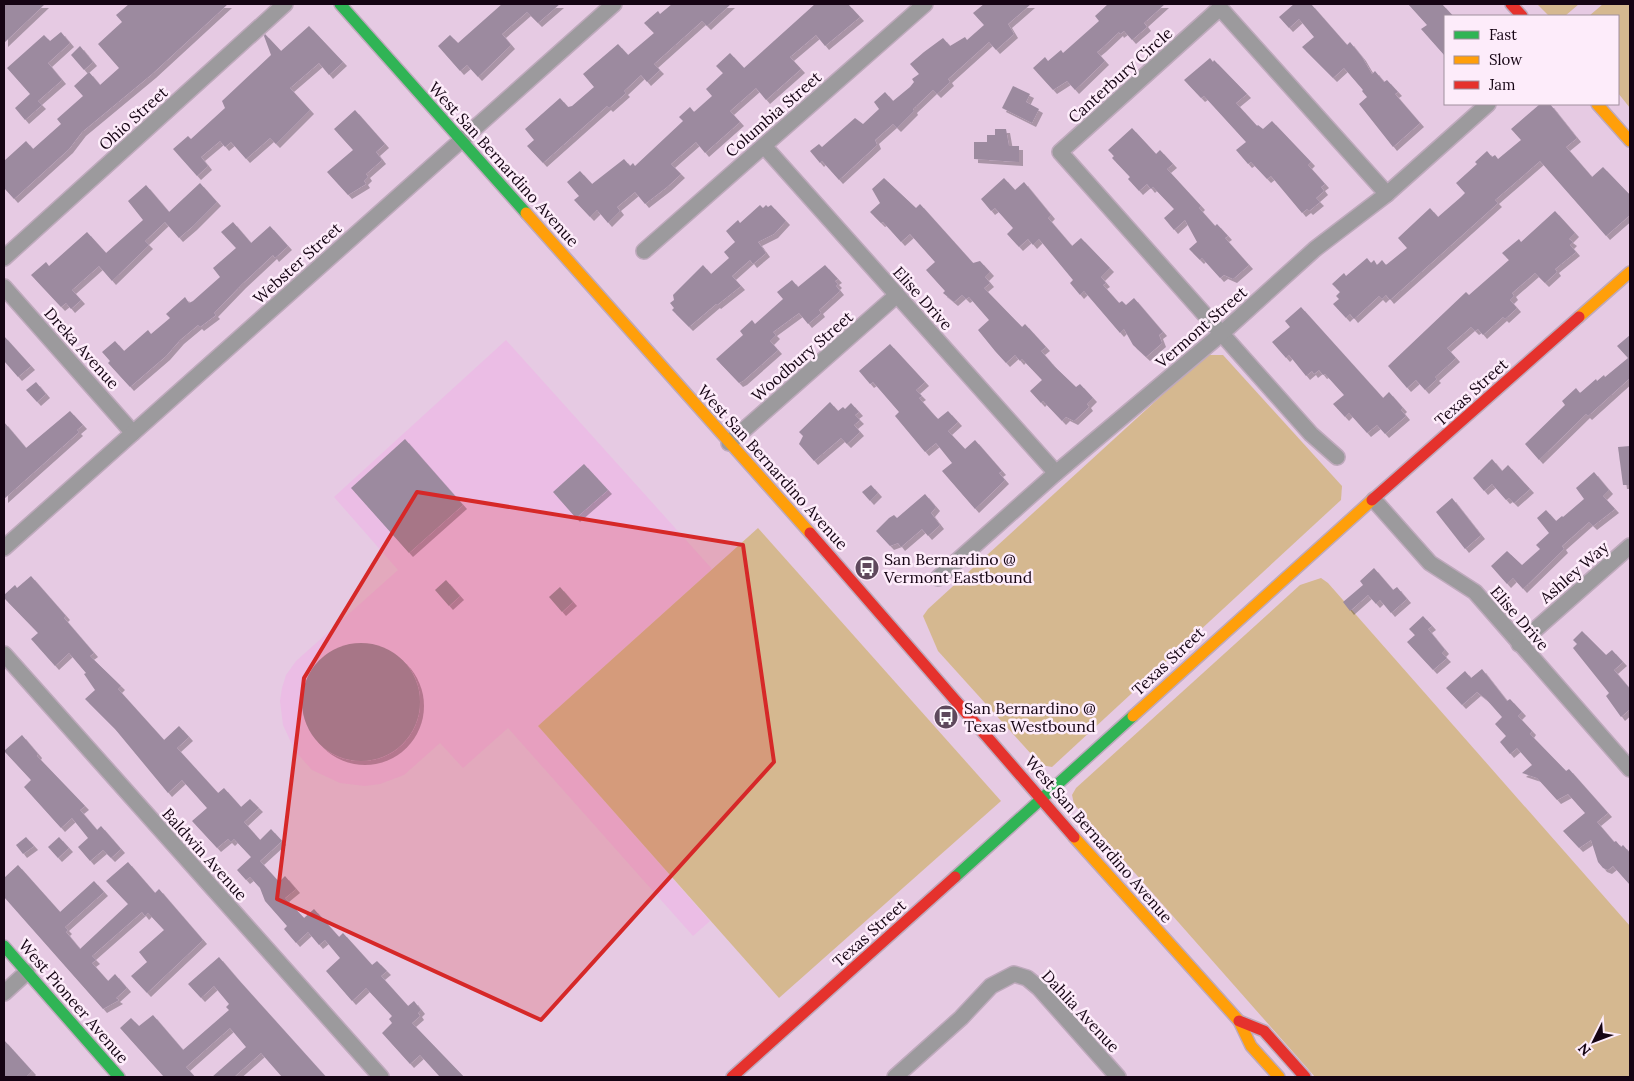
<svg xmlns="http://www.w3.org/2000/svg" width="1634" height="1081" viewBox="0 0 1634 1081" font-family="Lora,serif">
	<defs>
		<filter id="shadow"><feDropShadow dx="4" dy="4" stdDeviation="0" flood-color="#0004"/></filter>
	</defs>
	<rect width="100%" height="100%" fill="#e6cae3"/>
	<polygon fill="#ebbde5" points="506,340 712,569 538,726 710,921 693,936 508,728 463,768 440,743 404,775 380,784 365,786 340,783 312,770 295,751 283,725 280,701 282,688 286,675 296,661 398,570 334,497"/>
	<g fill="#d5b890">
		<polygon points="1537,4 1579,4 1565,16 1549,16"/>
		<polygon points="1603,4 1630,4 1630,108 1618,93 1618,16 1589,16"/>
		<polygon points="1206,355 1223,355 1342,486 1341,500 1052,767 1041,765 938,651 923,616 928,609"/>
		<polygon points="758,528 1001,801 779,998 538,726"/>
		<polygon points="1321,578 1328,583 1630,926 1630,1077 1315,1077 1074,804 1072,795 1076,788 1300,585"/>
	</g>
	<g fill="#9c8a9f" filter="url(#shadow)">
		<polygon points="4,4 45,4 4,43"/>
		<polygon points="129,4 228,4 152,74 82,132 69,149 14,199 4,188 4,161 26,141 33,149 61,124 57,119 83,96 74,86 89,72 100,85 119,68 98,44 122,22 116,15"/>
		<polygon points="502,4 560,4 538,23 527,12 502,34 511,45 478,77 467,65 460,71 438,46 450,35 458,43"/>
		<polygon points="672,4 731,4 707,26 702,21 654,64 660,70 647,82 641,75 624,91 626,93 609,108 607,106 543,163 527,146 534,140 525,129 560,98 568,107 572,106 594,87 583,74 618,44 628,55 654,33 644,23 658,11 660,14"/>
		<polygon points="815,4 848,4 860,17 825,46 816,35 790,57 801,69 766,100 756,88 730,111 740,122 705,153 696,142 671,164 681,174 667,187 645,204 635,192 617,207 620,211 608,223 597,210 590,217 574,200 579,196 567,182 580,171 592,184 624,159 630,166 633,163 635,166 683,121 679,117 690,107 694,112 712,96 706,89 723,73 716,66 730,53 744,68"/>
		<polygon points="984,4 1031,4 1008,24 1014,34 996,50 989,42 948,79 950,82 937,94 933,90 913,109 914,111 897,128 893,124 875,140 877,145 839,180 822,161 820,163 810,151 819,144 822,147 855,118 863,124 879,109 874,102 885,92 893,101 910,87 914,82 912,79 919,74 910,64 924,52 943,38 950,46 965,37 967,40 984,25 973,13"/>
		<polygon points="1108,4 1165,4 1144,23 1147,27 1132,40 1124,31 1120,34 1119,32 1102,48 1097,52 1105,61 1075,90 1067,81 1053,90 1033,68 1045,57 1048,61 1061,50 1063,53 1099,21 1095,16"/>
		<polygon points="1294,4 1311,4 1347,45 1350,42 1362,57 1372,74 1375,71 1384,82 1387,80 1398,92 1395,94 1420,123 1393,147 1359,104 1367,97 1362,91 1363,90 1344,68 1333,78 1302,47 1314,37 1299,19 1289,28 1279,17"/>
		<polygon points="1408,4 1442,4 1453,16 1445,16 1445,56 1421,29 1427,25"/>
		<polygon points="309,26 343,62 329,75 319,63 290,88 310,110 276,144 270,138 246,159 231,142 225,147 220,141 201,157 208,166 197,176 173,149 188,136 191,139 225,108 222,101 271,55 264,36 265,34 281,51"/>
		<polygon points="61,32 70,43 48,63 62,80 38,101 42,105 25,120 15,108 30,94 7,68 44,35 50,41"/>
		<polygon points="80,46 93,62 84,70 71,55"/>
		<polygon points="1210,58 1213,62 1214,60 1247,94 1236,103 1257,126 1258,125 1263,129 1272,121 1311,162 1308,165 1325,184 1321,187 1324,191 1316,198 1320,202 1309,211 1307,209 1302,213 1271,176 1267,179 1251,162 1248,164 1236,150 1246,142 1204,96 1201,98 1184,80"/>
		<polygon points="1013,86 1030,94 1026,102 1039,109 1032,123 1002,108"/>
		<polygon points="1540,104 1550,104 1577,138 1566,147 1592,177 1603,167 1630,195 1630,215 1606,236 1540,161 1495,200 1498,203 1390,300 1386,295 1382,299 1379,296 1354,319 1350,314 1346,318 1333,304 1339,299 1336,296 1340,292 1332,284 1344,273 1346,276 1367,258 1371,263 1374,260 1377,265 1382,260 1386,265 1407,248 1398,238 1430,208 1438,217 1461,197 1465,193 1456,183 1477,164 1475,162 1487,151 1492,157 1495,155 1498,159 1521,140 1511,129"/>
		<polygon points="355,110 385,144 376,152 382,160 366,174 368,177 364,181 366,184 348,195 327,172 353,150 334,129"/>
		<polygon points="1132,128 1156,154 1160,150 1173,164 1167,169 1201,206 1199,208 1215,226 1217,224 1228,236 1225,238 1249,265 1233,279 1224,275 1220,278 1202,258 1200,260 1189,249 1197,242 1185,220 1174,230 1164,218 1174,209 1153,187 1151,189 1147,184 1139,191 1128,179 1130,177 1112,158 1114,156 1108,150"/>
		<polygon points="995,129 1006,129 1009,146 1019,146 1019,162 974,159 974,142 987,142 987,135 995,135"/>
		<polygon points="884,178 916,208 920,204 973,263 980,261 990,272 985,277 990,283 984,288 1022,327 1025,324 1046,347 1041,351 1054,366 1076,387 1080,384 1093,398 1087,404 1089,407 1074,421 1066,417 1062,421 1043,401 1041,403 1030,391 1042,380 1022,359 1020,361 1015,355 1006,363 995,351 978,330 989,320 969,297 966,299 962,295 954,302 943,293 945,291 926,270 935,262 910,234 901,242 883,222 881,223 870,212 880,203 872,189"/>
		<polygon points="1004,178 1015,190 1024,182 1051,215 1048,218 1072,246 1081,238 1110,268 1101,277 1106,283 1103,285 1119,303 1122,301 1126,305 1134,298 1163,332 1159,335 1162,343 1146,357 1133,345 1124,329 1120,333 1084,291 1080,295 1070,283 1073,280 1039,239 1033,245 1028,239 1019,247 1007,234 1013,228 995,208 991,211 981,199"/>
		<polygon points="200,183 217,202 193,226 179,238 165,222 145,241 149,245 112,281 99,266 72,290 81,300 71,309 66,303 61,307 31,275 46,262 49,266 87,232 106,253 143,220 128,201 146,185 169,212"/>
		<polygon points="760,205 763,208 766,205 768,207 771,205 786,221 774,234 758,242 766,253 753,264 750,260 732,276 741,286 717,305 716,304 689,327 672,310 674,308 670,303 674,300 673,295 703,265 711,274 729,258 724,252 735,242 726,231 738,220 740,223"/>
		<polygon points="1555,211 1575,233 1569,239 1573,242 1570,245 1576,252 1555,269 1557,272 1545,283 1535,273 1512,293 1514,296 1510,300 1517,308 1505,319 1503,317 1483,335 1478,329 1475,331 1471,327 1447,348 1456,358 1435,377 1437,379 1425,390 1416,380 1407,388 1388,366 1466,292 1469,295 1509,260 1502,253 1519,239 1521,242"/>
		<polygon points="233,222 251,243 270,226 288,246 275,258 273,255 242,284 214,313 216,315 200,327 198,325 180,340 166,356 130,387 108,363 110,361 102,352 115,341 124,351 148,330 151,334 170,318 166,314 185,297 189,303 193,301 220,277 213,268 236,248 221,232"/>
		<polygon points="825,265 838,279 835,281 838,284 836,286 840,291 819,310 821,313 808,324 799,313 773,332 776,335 770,341 778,350 743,381 739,383 716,359 743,335 740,331 752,320 755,324 783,299 777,292 792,280 798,287"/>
		<polygon points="1301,307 1383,398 1389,392 1403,408 1401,410 1406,416 1385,434 1377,425 1367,433 1349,413 1345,417 1333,404 1344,395 1325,374 1323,375 1319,370 1314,374 1312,371 1306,376 1289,355 1286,358 1272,342 1290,327 1285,321"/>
		<polygon points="1630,335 1630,378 1588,416 1586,414 1539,460 1525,444 1565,405 1562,401 1576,388 1580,393 1596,379 1597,381 1604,375 1605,377 1628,358 1617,346"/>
		<polygon points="4,336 31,366 18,377 4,361"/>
		<polygon points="890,344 925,382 916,390 922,396 919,398 934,415 938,419 948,411 958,422 948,431 965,449 975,440 1002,471 999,473 1005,480 975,509 942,471 952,463 936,443 925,452 895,416 899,412 873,382 870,384 859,371"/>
		<polygon points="36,382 46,394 37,402 26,390"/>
		<polygon points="830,402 838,411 843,407 845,409 851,403 859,412 855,415 860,420 854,425 860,432 847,444 841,438 814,461 799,444 803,436 799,432"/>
		<polygon points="70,411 83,425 77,430 79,432 4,499 4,422 26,448"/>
		<polygon points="405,439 463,505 409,553 351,488"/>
		<polygon points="1630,446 1630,485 1623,485 1618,447"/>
		<polygon points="1492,459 1502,471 1508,465 1530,489 1514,503 1509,498 1506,500 1492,484 1484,491 1473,478"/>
		<polygon points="584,464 608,490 576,518 553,492"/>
		<polygon points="1594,472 1609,490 1603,496 1615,509 1593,526 1589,522 1562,546 1564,549 1523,589 1513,578 1507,584 1491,566 1507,551 1522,565 1540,549 1536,545 1549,533 1537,518 1546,510 1556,521 1562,516 1563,517 1584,499 1576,488"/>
		<polygon points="871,485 878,493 870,501 862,492"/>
		<polygon points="925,494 936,507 931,513 940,525 928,536 922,529 901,547 898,543 890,546 876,531 889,518 894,515 897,518"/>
		<polygon points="1452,498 1481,535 1465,549 1436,512"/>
		<polygon points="1374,568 1393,590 1397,587 1407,599 1391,613 1380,600 1376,604 1368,595 1350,611 1343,602 1363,585 1360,581"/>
		<polygon points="31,576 66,616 64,618 94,653 90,656 121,686 118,689 164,740 179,726 189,737 177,748 218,793 224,788 241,807 250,799 259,808 244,822 260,840 271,829 282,841 260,861 279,882 285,876 296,889 285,898 304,918 314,909 339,937 343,933 372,965 377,961 387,971 381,976 408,1006 414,1001 421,1010 418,1013 420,1016 412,1023 464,1077 440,1077 420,1055 410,1064 382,1033 392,1023 389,1019 392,1016 366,988 352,1001 326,971 340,958 325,940 319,945 308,932 296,943 284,929 287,926 265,901 260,888 250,877 246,880 237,870 251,857 234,839 231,842 228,839 217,848 192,821 207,808 182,780 168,793 115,729 85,699 95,690 84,674 86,673 69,653 55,666 31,639 38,633 4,598 4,595 15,585 17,588"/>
		<polygon points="446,580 460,596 449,606 435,590"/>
		<polygon points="560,587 573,602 562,612 549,597"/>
		<polygon points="1423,616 1432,626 1428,629 1445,650 1442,653 1447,658 1433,670 1407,642 1415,635 1409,629"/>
		<polygon points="1582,631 1606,655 1612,650 1623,662 1614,670 1630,689 1630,709 1621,717 1606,696 1609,693 1573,648 1577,644 1573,640"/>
		<circle cx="361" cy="702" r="59"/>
		<polygon points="1482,669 1507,701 1510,699 1522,712 1518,716 1532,731 1530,734 1566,771 1569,769 1608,813 1597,822 1614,842 1616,841 1621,847 1623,845 1630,853 1630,885 1613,866 1608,870 1603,868 1598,862 1591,840 1579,848 1563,831 1585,813 1568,794 1557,800 1537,778 1522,773 1532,765 1517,748 1510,754 1500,742 1506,736 1495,724 1502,717 1486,699 1477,692 1462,705 1446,688 1465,671 1471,678"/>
		<polygon points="22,735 38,754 37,756 85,806 80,810 97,830 101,826 121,849 111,858 103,850 90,861 78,847 88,838 72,818 61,828 24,787 31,780 4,751"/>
		<polygon points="26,837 34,846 23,854 16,845"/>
		<polygon points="59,837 69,848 58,858 48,847"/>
		<polygon points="128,862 155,893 159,889 203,940 147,993 131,976 147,962 139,952 164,930 148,913 145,916 142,912 92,956 96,960 92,963 108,981 115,974 127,988 116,998 119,1000 103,1009 4,897 4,878 18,865 60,912 94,881 104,892 65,927 68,930 66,932 80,949 128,904 106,881"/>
		<polygon points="219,957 236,977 326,1077 282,1077 261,1053 234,1077 212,1077 246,1047 230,1028 186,1067 195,1077 164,1077 120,1028 131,1018 139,1026 153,1015 183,1050 229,1010 226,1007 229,1004 214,986 201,998 188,984"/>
		<polygon points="4,1040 32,1071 26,1077 4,1077"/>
	</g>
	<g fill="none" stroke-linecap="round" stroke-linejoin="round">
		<defs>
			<g id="street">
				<polyline points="764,146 1056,473"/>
				<polyline points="644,251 925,4"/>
				<polyline points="4,258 285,4"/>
				<polyline points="4,287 133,433"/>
				<polyline points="729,443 897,295"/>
				<polyline points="1337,457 1311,434 1060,152 1220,8 1387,194"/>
				<polyline points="1374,500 1430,563 1475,592 1630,769"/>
				<polyline points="4,548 614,4"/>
				<polyline points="938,578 1056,473 1221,334 1315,249 1387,194 1488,104"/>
				<polyline points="1519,644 1630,546"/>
				<polyline points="4,654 381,1077"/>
				<polyline points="4,993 27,972"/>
				<polyline points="895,1077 961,1018 991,986 1014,974 1027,978 1039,988 1118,1077"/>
			</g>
			<g id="fast">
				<polyline points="340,4 526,213"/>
				<polyline points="955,877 1133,716"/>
				<polyline points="4,946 119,1077"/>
			</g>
			<g id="slow">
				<polyline points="1597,104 1630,141"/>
				<polyline points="526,213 810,533"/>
				<polyline points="1579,317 1630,272"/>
				<polyline points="1133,716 1372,500"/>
				<polyline points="1074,837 1239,1021 1251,1046 1279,1077"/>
			</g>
			<g id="jam">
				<polyline points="1511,4 1522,16"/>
				<polyline points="1372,500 1579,317"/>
				<polyline points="810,533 1074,837"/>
				<polyline points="1239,1021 1264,1031 1305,1077"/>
				<polyline points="732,1077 955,877"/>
			</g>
		</defs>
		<use href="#street" stroke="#bea9bc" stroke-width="18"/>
		<use href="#fast" stroke="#bea9bc" stroke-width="14"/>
		<use href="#slow" stroke="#bea9bc" stroke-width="14"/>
		<use href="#jam" stroke="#bea9bc" stroke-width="14"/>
		<use href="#street" stroke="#9c9a9d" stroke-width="15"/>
		<use href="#fast" stroke="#30b455" stroke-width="11"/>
		<use href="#slow" stroke="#ff9f0a" stroke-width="11"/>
		<use href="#jam" stroke="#e5322d" stroke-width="11"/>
	</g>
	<path fill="#d62828" fill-opacity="0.2" stroke="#d62828" stroke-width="4" stroke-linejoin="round" d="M417 492 743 545 774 762 541 1020 277 899 304 678Z"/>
	<defs>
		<symbol id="bus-disc" viewBox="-11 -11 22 22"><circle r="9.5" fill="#5e495c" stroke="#fdecfa"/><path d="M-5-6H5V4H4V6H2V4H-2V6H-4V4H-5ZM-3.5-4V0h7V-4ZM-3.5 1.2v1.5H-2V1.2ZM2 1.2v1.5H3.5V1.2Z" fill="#fff"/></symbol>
	</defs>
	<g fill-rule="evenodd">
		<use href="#bus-disc" x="853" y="554" width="28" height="28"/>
		<use href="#bus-disc" x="932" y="703" width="28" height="28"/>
	</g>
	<g text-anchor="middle" stroke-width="5" stroke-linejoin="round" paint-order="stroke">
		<g font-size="16" fill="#150413" stroke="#fdecfa">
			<text transform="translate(1120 75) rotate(-42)" y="6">Canterbury Circle</text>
			<text transform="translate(773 114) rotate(-41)" y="6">Columbia Street</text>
			<text transform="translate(133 118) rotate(-42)" y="6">Ohio Street</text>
			<text transform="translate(504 164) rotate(48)" y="6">West San Bernardino Avenue</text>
			<text transform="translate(297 263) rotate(-42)" y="6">Webster Street</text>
			<text transform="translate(923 298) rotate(48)" y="6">Elise Drive</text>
			<text transform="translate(1201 327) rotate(-41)" y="6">Vermont Street</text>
			<text transform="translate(82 348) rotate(48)" y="6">Dreka Avenue</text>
			<text transform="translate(802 356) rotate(-41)" y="6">Woodbury Street</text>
			<text transform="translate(1471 392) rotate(-42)" y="6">Texas Street</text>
			<text transform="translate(773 467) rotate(48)" y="6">West San Bernardino Avenue</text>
			<text transform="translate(1574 572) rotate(-41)" y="6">Ashley Way</text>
			<text transform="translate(1520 618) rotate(49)" y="6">Elise Drive</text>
			<text transform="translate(1168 661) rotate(-43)" y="6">Texas Street</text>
			<text transform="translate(1099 839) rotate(49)" y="6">West San Bernardino Avenue</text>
			<text transform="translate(205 854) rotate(48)" y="6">Baldwin Avenue</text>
			<text transform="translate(869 933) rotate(-42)" y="6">Texas Street</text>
			<text transform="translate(74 1001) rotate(49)" y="6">West Pioneer Avenue</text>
			<text transform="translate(1081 1011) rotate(47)" y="6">Dahlia Avenue</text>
		</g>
		<g font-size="16" fill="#150413" stroke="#fdecfa" text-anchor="start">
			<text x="884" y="565">San Bernardino @<tspan x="884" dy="18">Vermont Eastbound</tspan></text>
			<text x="964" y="714">San Bernardino @<tspan x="964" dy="18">Texas Westbound</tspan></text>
		</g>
	</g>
	<rect width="1634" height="1081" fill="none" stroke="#150413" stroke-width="10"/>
	<rect x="1444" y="15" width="175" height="90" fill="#fdecfa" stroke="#a08f9e"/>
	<rect x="1454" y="31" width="25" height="8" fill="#30b455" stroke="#a08f9e"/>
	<text x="1489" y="40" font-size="15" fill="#150413">Fast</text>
	<rect x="1454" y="56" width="25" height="8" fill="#ff9f0a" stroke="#a08f9e"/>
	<text x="1489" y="65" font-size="15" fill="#150413">Slow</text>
	<rect x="1454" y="81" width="25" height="8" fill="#e5322d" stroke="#a08f9e"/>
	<text x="1489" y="90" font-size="15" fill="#150413">Jam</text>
	<g transform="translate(1594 1041) rotate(228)" stroke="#fdecfa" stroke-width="4" paint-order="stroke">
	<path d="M0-4L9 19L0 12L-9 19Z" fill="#150413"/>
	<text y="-8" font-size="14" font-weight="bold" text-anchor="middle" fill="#150413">N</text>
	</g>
</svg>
